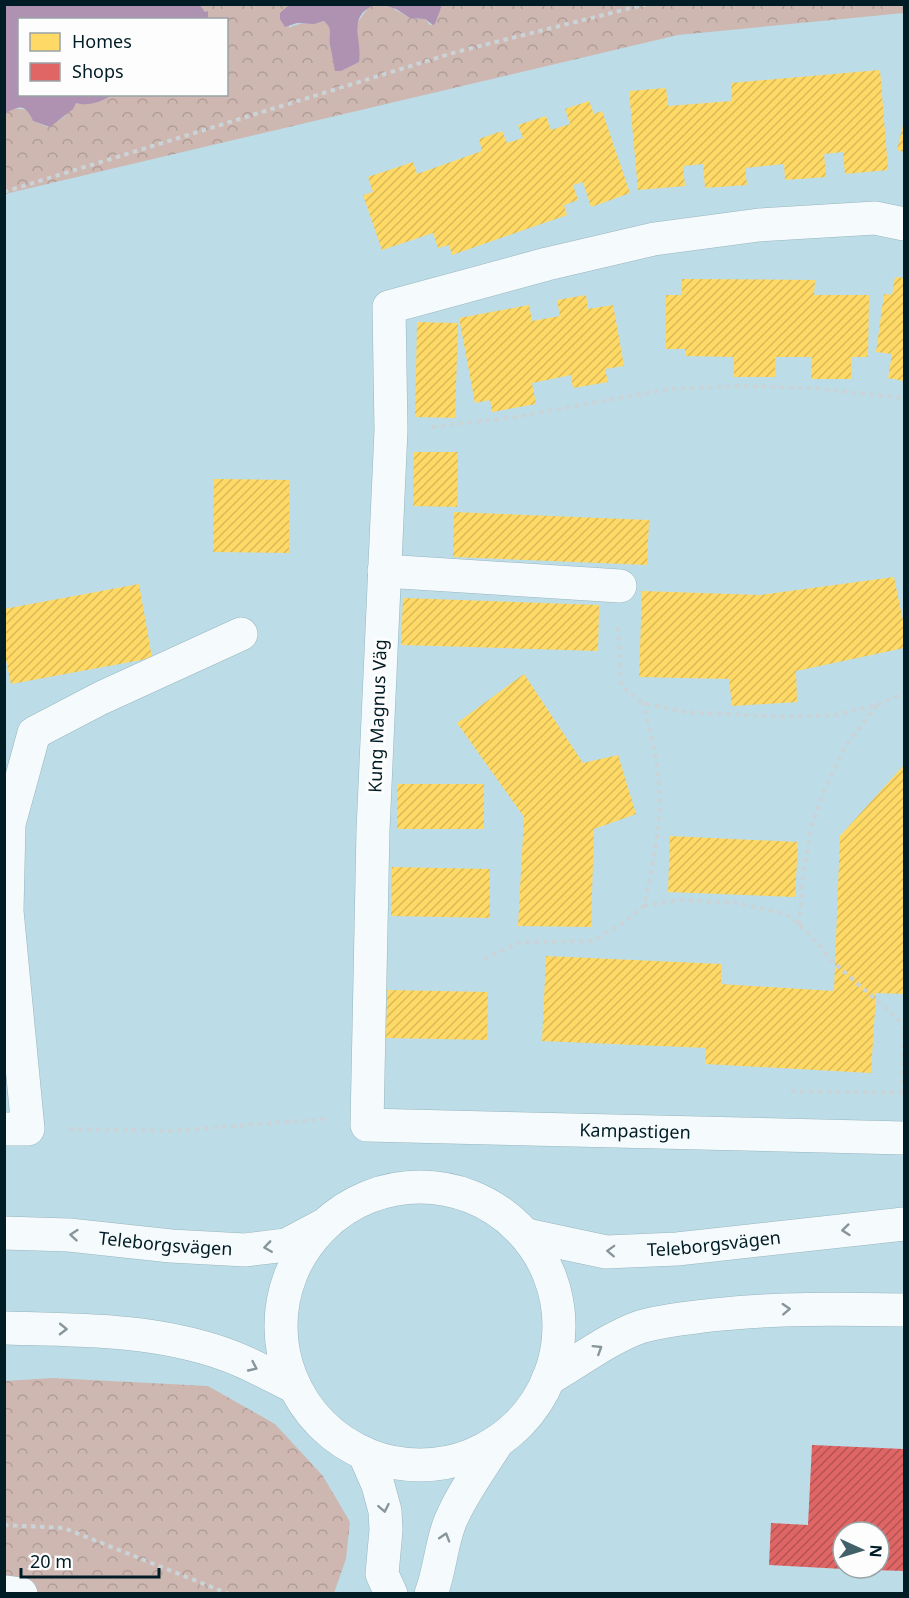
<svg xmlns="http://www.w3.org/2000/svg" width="909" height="1598" viewBox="0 0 909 1598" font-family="'Noto Sans',sans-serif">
	<defs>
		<pattern id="park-crowns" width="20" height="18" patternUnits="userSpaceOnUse" patternTransform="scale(1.5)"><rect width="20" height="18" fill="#ceb7b0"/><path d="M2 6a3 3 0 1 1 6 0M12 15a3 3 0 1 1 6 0" fill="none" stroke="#af9d97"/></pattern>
		<pattern id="homes-hatch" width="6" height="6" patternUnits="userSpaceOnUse" patternTransform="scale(1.5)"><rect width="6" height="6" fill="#ffd966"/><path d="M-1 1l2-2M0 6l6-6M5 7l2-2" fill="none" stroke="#d9ba58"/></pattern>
		<pattern id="shops-hatch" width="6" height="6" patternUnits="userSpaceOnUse" patternTransform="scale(1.5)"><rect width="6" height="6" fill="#e06666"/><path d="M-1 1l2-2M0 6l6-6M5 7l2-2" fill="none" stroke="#b35354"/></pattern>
	</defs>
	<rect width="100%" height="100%" fill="#bcdde8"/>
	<g fill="url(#park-crowns)">
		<path d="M442 4 904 5V13L678 35 5 194V114L14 108 27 110 33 121 48 127 64 117 76 103C87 106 103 101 112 95L226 94V20L207 19 208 11 205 12 199 5H289V28C301 21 312 25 325 21 334 30 328 34 330 45 332 53 333 58 334 66H348L359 62 357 23 370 5H387L410 18 425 19 430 25 435 24Z"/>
		<polygon points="53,1378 208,1386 275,1424 323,1476 350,1522 346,1559 334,1593 5,1594 5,1381"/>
	</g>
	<g fill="#af91b1">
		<path d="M199 4 205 12 208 11V19L20 20V94L112 95C103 101 88 107 76 103L73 109 50 127 33 121C25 104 20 105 5 114V5Z"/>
		<path d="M289 5H374C346 17 363 40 359 62L341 71H335C333 62 332 53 330 45 328 34 334 30 324 21L314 24 297 23 285 27 280 19V13Z"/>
		<polygon points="384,5 442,4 442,5 435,24 433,25 425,19 410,18 396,9"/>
	</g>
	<g fill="url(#homes-hatch)">
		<polygon points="880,70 888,170 845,174 843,152 824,154 826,177 785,180 784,164 745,168 747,185 705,188 703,164 683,166 685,186 638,190 629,91 666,88 668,106 732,101 731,83"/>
		<polygon points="589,101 594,114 602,111 630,193 591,207 583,182 573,185 578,200 564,205 567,215 452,255 449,245 438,248 433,233 382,250 363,195 373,192 368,177 413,162 417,174 482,151 479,139 502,131 507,143 523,138 518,125 546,116 551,130 570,124 565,109"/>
		<polygon points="904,121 904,152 897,150"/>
		<polygon points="895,277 904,278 904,381 888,378 892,354 876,352 884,294 892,295"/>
		<polygon points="682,279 815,280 814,295 869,295 868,357 851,357 851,379 811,379 812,357 775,357 775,377 734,377 734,357 685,356 685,349 666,349 666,295 682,295"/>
		<polygon points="586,295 588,309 613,305 624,366 605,369 608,382 573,388 571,375 532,383 536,404 492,412 490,400 475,403 459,318 529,305 532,321 560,316 557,300"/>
		<polygon points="417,322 458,323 455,418 415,417"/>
		<polygon points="414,452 458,452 457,507 413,506"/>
		<polygon points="214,479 289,480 289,553 213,552"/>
		<polygon points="454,512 649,520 647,565 453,557"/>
		<polygon points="894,577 904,626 904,648 796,671 797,702 732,706 729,679 639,677 642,591 761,595"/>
		<polygon points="139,584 152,658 11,684 4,650 4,609"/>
		<polygon points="403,598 599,605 598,651 401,645"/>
		<polygon points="524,674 583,763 618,755 636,814 594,829 591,927 518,926 524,817 457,723"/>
		<polygon points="904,765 904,994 876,993 871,1073 705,1064 706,1048 542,1041 546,956 721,964 721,984 834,991 840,836"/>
		<rect x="397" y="784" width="87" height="45"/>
		<polygon points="670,836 798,842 795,897 668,892"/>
		<polygon points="392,867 490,869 490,918 391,916"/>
		<polygon points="387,990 488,992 487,1040 386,1038"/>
	</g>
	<polygon fill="url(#shops-hatch)" points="812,1445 904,1449 904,1571 873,1570 873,1568 879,1568 879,1532 843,1532 843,1569 769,1565 771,1523 808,1525"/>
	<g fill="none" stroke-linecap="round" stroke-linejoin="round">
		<defs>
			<g id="minor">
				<path id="s1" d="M904 224 875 218 759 225 654 239 547 264 389 307 391 430 373 830 367 1125 904 1138"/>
				<polyline points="384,571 620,586"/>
				<polyline points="4,1129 28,1129 7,911 9,824 34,733 101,698 241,634"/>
				<polyline points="364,1453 378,1485 385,1511 386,1530 382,1574 391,1594"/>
				<polyline points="4,1592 21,1594"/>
				<path d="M431 1594C440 1570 441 1545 450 1522 462 1493 482 1467 498 1441"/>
			</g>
			<g id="major">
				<circle cx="420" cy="1326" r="139"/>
				<path id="s2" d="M4 1233 69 1235 171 1246 245 1250 286 1245 320 1227"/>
				<path id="s3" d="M526 1235 606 1252 677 1249 904 1224"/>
				<path d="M4 1328C78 1330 153 1329 224 1354 248 1362 272 1376 295 1387"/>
				<path d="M548 1379C578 1362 607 1339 640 1327 663 1320 688 1318 712 1315 776 1308 840 1309 904 1310"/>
			</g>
		</defs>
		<use href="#minor" stroke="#97b5be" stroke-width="34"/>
		<use href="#major" stroke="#97b5be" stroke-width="34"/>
		<g stroke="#cad4d8" stroke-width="4" stroke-dasharray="4.5 4.5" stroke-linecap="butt">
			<polyline points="4,192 456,52 647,4"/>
			<polyline points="432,427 515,417 669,389 742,386 812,388 904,398"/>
			<polyline points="618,627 621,686 643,703 685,712 786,717 835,715 877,705 904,693"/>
			<polyline points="644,906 680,900 736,903 786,914 812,936 830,959 902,1023"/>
			<polyline points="799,925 803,877 811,827 824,791 845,747 877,705"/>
			<path d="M484 959 521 942 593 941 624 922 644 906C652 867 662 826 659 785 657 757 650 730 643 703"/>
			<polyline points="791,1091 904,1093"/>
			<polyline points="902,1093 903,1023"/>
			<polyline points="69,1129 169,1131 325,1119"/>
			<polyline points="4,1525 64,1528 229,1594"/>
		</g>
		<use href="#minor" stroke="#f5fafc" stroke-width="33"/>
		<use href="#major" stroke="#f5fafc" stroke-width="33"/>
	</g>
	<defs><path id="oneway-chevron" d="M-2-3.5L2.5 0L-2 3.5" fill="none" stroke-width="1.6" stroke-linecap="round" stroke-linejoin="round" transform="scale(1.5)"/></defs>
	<g stroke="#87969b">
		<use href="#oneway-chevron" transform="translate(846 1230) rotate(174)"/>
		<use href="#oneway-chevron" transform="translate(74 1235) rotate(-175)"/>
		<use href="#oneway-chevron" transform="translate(268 1247) rotate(172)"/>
		<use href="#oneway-chevron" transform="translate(611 1251) rotate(-178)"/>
		<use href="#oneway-chevron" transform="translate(786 1309) rotate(-3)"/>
		<use href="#oneway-chevron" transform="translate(63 1329) rotate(1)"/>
		<use href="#oneway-chevron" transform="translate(598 1349) rotate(-32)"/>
		<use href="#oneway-chevron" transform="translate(253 1367) rotate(25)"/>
		<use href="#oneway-chevron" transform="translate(384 1508) rotate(79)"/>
		<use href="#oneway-chevron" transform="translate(445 1537) rotate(-73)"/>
	</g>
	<g text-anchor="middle" stroke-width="6" stroke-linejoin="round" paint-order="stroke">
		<g font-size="18" fill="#001c24" stroke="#fdfdfd">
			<text transform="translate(378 716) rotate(-88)" y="6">Kung Magnus Väg</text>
			<text dy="6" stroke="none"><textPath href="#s1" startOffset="1612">Kampastigen</textPath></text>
			<text dy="6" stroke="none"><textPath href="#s3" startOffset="190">Teleborgsvägen</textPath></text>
			<text dy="6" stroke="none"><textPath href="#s2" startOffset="162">Teleborgsvägen</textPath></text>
		</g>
	</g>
	<rect width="909" height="1598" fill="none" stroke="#001c24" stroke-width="12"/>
	<rect x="18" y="18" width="210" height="78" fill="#fdfdfd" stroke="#98a3a6" stroke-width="1.5"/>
	<rect x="30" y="33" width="30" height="18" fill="#ffd966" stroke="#98a3a6" stroke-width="1.5"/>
	<text x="72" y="48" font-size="18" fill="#001c24">Homes</text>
	<rect x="30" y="63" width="30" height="18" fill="#e06666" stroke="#98a3a6" stroke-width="1.5"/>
	<text x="72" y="78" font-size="18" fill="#001c24">Shops</text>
	<g transform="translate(861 1550) rotate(94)"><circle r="28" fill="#fdfdfd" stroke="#98a3a6" stroke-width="1.5"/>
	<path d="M0-4.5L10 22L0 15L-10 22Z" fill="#426069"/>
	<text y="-9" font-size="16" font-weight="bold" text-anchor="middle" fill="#001c24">N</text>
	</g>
	<path d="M21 1568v9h138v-9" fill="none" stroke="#001c24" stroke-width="3"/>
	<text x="30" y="1568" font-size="18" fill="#001c24" stroke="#fdfdfd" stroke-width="4.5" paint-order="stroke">20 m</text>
</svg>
